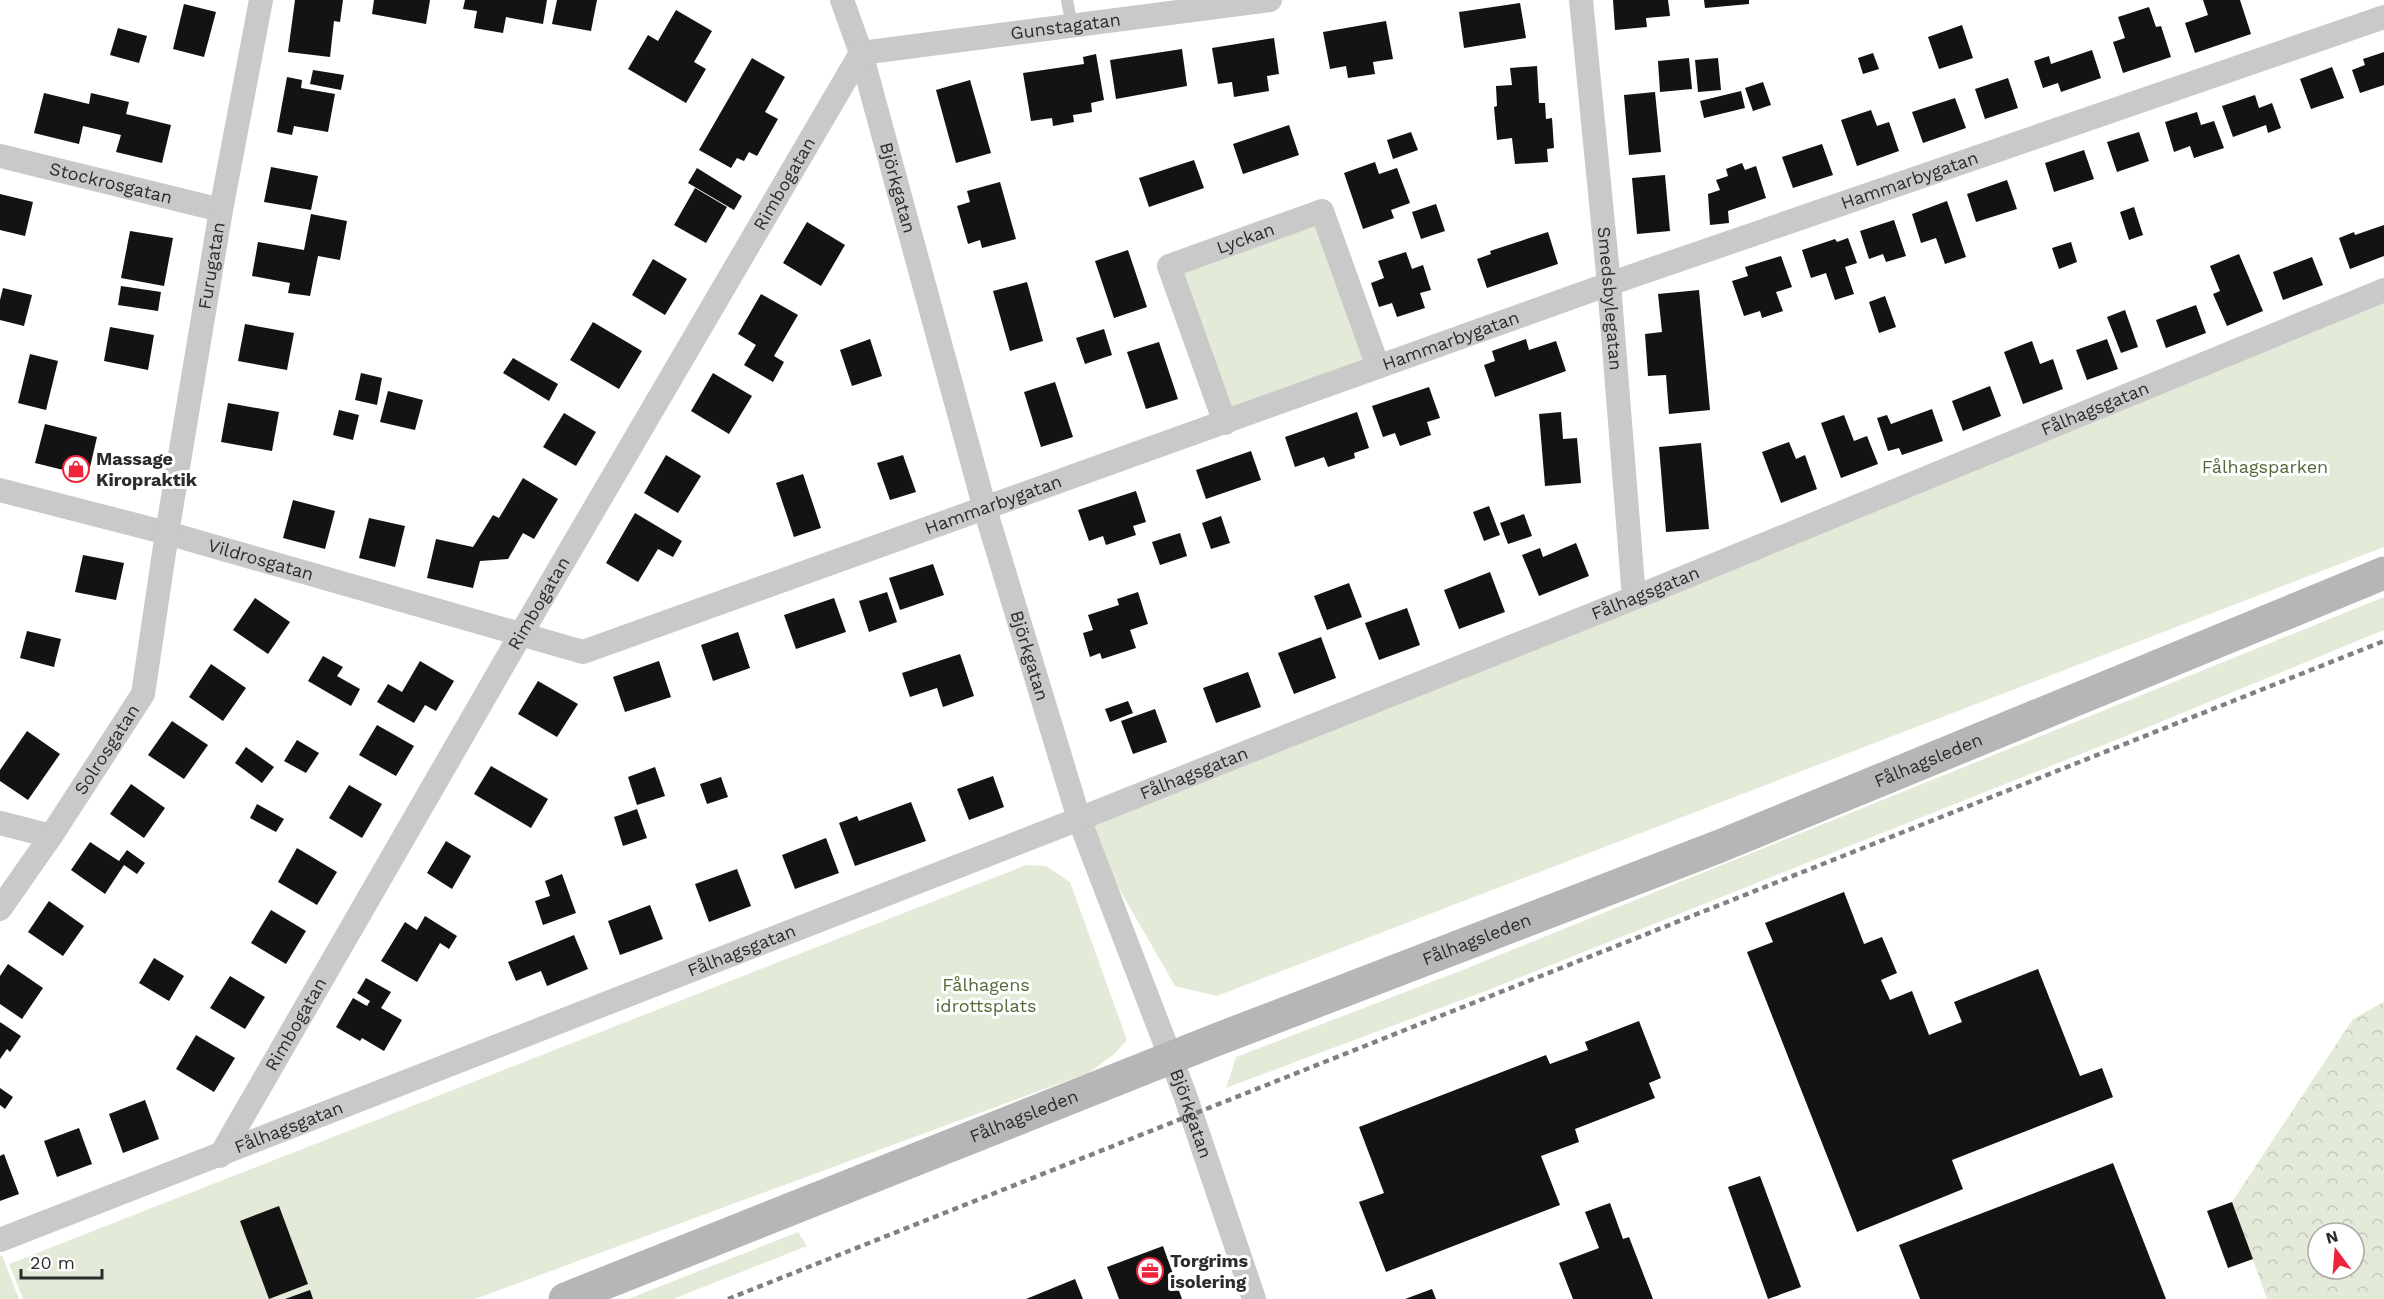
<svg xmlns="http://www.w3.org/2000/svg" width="2384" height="1299" viewBox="0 0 2384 1299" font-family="'Work Sans',sans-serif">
	<defs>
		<pattern id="forest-crowns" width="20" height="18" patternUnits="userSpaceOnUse" patternTransform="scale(1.5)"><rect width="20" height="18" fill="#e3ebd8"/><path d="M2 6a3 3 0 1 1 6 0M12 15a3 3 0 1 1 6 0" fill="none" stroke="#c3caba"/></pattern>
	</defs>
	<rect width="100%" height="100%" fill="#fff"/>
	<g fill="#e3ebd8">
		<polygon points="1322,211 1378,367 1225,423 1169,266"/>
		<polygon points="2384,290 2384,547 1217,996 1175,986 1079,819"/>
		<polygon points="2384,597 2384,630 2141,730 1483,992 1226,1088 1236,1057 1460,971"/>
		<polygon points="1026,865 1046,866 1070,882 1127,1040 1113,1055 1088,1073 475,1299 23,1299 9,1264"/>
		<polygon points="798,1232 807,1246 673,1299 628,1299"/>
		<polygon points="2,1255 19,1299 0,1299 0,1256"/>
	</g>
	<path fill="url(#forest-crowns)" fill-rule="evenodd" d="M2384 1002V1299H2267L2232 1202 2353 1019ZM2318 1233H2354V1269H2318Z"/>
	<g fill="#131313">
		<polygon points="295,0 343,0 340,22 334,21 330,57 288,52"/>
		<polygon points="374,0 430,0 426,24 372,14"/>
		<polygon points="465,0 547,0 543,24 506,17 503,33 474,28 477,11 463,9"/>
		<polygon points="557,0 597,0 591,31 552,24"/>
		<polygon points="1613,0 1668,0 1670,16 1646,18 1647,27 1615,30"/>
		<polygon points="1704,0 1749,0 1749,4 1705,8"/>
		<polygon points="2203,0 2240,0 2251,34 2195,53 2185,23 2208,15"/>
		<polygon points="1520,3 1526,38 1464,48 1459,12"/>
		<polygon points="184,4 216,12 204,57 173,49"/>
		<polygon points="2149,7 2156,27 2161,26 2171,57 2123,73 2113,42 2125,38 2118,17"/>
		<polygon points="676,10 712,31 694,62 706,69 686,103 628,69 648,35 658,41"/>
		<polygon points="1386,21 1393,59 1373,62 1375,74 1348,78 1346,66 1330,69 1323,32"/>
		<polygon points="1962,25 1973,58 1939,69 1928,37"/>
		<polygon points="118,28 147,36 139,63 110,55"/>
		<polygon points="1274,38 1279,74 1267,76 1269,91 1234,97 1232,82 1218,84 1212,48"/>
		<polygon points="1182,49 1187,86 1116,99 1110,60"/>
		<polygon points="2092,50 2101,78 2061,92 2058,83 2043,88 2034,61 2049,56 2051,64"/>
		<polygon points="2384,52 2384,85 2360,93 2352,70 2365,65 2363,59"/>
		<polygon points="1873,53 1879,69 1863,74 1858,58"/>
		<polygon points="1096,54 1104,100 1091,103 1092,112 1073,115 1074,122 1053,126 1052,118 1031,121 1023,73 1084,64 1083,57"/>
		<polygon points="752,58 785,77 765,112 778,119 757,156 749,152 744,161 737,158 731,168 699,150"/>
		<polygon points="1689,58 1692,89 1660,92 1658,61"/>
		<polygon points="1718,58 1721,90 1698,92 1695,60"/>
		<polygon points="1537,66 1539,103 1545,103 1546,119 1552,118 1554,148 1547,149 1548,162 1515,164 1512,138 1497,140 1494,107 1497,106 1496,86 1512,85 1510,68"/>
		<polygon points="2332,67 2344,98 2311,109 2300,79"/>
		<polygon points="313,70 344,75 341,90 310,84"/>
		<polygon points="287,77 302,80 301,88 335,94 328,132 294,126 292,135 277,132"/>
		<polygon points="2008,78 2018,108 1985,119 1975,89"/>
		<polygon points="970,80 991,153 956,163 936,90"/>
		<polygon points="1763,82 1771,105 1753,111 1745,88"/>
		<polygon points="1741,91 1745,108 1704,118 1700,101"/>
		<polygon points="1655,92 1661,152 1629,155 1624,95"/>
		<polygon points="44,93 89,104 91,93 129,102 126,114 171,125 162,163 116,152 121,135 83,126 79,144 34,133"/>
		<polygon points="2255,95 2259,108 2272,103 2281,128 2268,133 2266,125 2233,137 2222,106"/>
		<polygon points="1955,98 1966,128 1923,143 1912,112"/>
		<polygon points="1871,110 1877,126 1889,122 1899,151 1857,166 1841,120"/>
		<polygon points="2197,112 2201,125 2214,121 2224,148 2194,158 2190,146 2174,152 2165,122"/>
		<polygon points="1289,125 1299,155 1243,174 1233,144"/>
		<polygon points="1411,132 1418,150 1393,159 1387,140"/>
		<polygon points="2139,132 2149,161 2117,172 2107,142"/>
		<polygon points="1822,144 1833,175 1793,188 1782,157"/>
		<polygon points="2084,150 2094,179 2054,192 2045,163"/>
		<polygon points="1194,160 1204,188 1149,207 1139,178"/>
		<polygon points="1375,162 1379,174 1397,168 1410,203 1391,210 1394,218 1363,229 1344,173"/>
		<polygon points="1742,163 1745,170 1756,166 1766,198 1728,211 1729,223 1710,225 1708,194 1720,190 1716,180 1728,176 1726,169"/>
		<polygon points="271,167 318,176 311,210 264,202"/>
		<polygon points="697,168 742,196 734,210 688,183"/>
		<polygon points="1665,175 1670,231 1637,234 1632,178"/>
		<polygon points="2007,180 2017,209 1976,222 1967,194"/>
		<polygon points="1000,182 1016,239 982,248 980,240 968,244 957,206 970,202 967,191"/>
		<polygon points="695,188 727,207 706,243 674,225"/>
		<polygon points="0,194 33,202 25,236 0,230"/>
		<polygon points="1947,201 1966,257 1945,264 1936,238 1921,243 1912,214"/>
		<polygon points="1436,204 1445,231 1421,239 1412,212"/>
		<polygon points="2134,207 2143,235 2129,240 2120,212"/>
		<polygon points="311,214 347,221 340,260 318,256 310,296 288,293 290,283 252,276 258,242 304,250"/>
		<polygon points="1894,220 1906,256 1886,262 1883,254 1869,259 1860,231"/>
		<polygon points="807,222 845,245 821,286 783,263"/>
		<polygon points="2384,225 2384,256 2350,269 2339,238 2354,232 2355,235"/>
		<polygon points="130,231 173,238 164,286 121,278"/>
		<polygon points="1548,232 1558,264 1487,288 1477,259 1491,254 1490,251"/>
		<polygon points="1848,238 1857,263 1845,267 1854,294 1835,300 1826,273 1811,278 1802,250 1835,239 1837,242"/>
		<polygon points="2071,242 2077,262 2059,269 2052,248"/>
		<polygon points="1128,250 1147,307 1114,318 1095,261"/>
		<polygon points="1406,252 1412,269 1423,265 1431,290 1420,293 1425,308 1397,317 1392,303 1379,307 1371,283 1384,278 1378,261"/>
		<polygon points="2239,254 2263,311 2227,326 2213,294 2220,291 2210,266"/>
		<polygon points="1781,256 1792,287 1776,292 1783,311 1762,318 1760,311 1744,316 1732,281 1748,276 1745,267"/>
		<polygon points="2312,257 2323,285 2283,300 2273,272"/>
		<polygon points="653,259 687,279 665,315 632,295"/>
		<polygon points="1027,282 1043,341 1010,351 993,291"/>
		<polygon points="121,286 161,292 158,311 118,305"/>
		<polygon points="3,288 32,295 24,326 0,320 0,300"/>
		<polygon points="1699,290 1710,410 1669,414 1666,375 1648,376 1645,334 1662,332 1658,294"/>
		<polygon points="761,294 798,315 774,356 784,362 773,382 744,365 756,345 738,334"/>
		<polygon points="1885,296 1896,327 1879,333 1869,302"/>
		<polygon points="2196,305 2206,333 2166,348 2156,320"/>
		<polygon points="2125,310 2138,347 2121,353 2107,317"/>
		<polygon points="593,322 642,351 619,389 570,360"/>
		<polygon points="245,324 294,333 287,370 238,361"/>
		<polygon points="110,327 154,335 148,370 104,361"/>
		<polygon points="1104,329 1112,355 1085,364 1076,338"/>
		<polygon points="870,339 882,376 852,386 840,350"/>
		<polygon points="1526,339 1529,350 1556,341 1566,371 1495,397 1484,365 1495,361 1492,351"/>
		<polygon points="2107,339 2118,369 2087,380 2076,350"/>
		<polygon points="2032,341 2040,364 2053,359 2063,389 2023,404 2004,352"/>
		<polygon points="1159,342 1178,399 1146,409 1127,352"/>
		<polygon points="30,354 58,361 46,410 18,403"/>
		<polygon points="513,358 558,384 549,401 503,373"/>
		<polygon points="361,373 382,378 377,405 355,400"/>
		<polygon points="713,373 752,396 729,434 691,411"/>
		<polygon points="1055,382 1073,437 1041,447 1024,392"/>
		<polygon points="1990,386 2001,416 1963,431 1952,401"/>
		<polygon points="1429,387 1440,418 1427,422 1431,435 1400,446 1395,433 1383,437 1372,406"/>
		<polygon points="388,391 423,400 415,430 380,422"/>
		<polygon points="228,403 279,412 272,451 221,442"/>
		<polygon points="1932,409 1943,441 1902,455 1899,448 1888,451 1877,418 1887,415 1891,424"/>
		<polygon points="339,410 359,415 353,440 333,435"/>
		<polygon points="1357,412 1369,448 1354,453 1355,458 1328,467 1324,457 1295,467 1285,437"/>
		<polygon points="1561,412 1563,439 1577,438 1581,483 1545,486 1539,414"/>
		<polygon points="564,413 596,432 576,466 543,447"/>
		<polygon points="1844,415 1854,441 1867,436 1878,464 1841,478 1821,423"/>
		<polygon points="45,424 97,437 88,476 35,463"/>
		<polygon points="1789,442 1796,459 1805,455 1817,489 1781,503 1762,452"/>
		<polygon points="1701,443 1709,529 1666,532 1659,447"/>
		<polygon points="1251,451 1261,480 1206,499 1196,470"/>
		<polygon points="666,455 701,476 678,513 644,493"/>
		<polygon points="903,455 916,492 890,500 877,463"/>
		<polygon points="803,474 821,528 794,537 776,483"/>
		<polygon points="523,478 558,499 534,539 523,533 508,559 480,561 473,588 427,578 436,539 473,547 493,515 499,518"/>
		<polygon points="1136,491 1146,522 1133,526 1136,535 1106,545 1103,536 1089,541 1078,510"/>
		<polygon points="293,500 335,511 325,549 283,538"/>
		<polygon points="1489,506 1500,535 1484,541 1473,512"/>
		<polygon points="635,513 682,541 673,557 658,549 638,582 606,563"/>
		<polygon points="1524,514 1532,536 1508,544 1500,523"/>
		<polygon points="1221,516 1230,543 1211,549 1202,523"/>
		<polygon points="369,518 405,526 395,567 359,558"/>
		<polygon points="1180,533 1187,556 1160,565 1152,542"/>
		<polygon points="1576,543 1589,576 1539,596 1522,555 1540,548 1543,557"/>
		<polygon points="83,555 124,563 116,600 75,592"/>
		<polygon points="933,564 944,595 900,610 889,578"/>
		<polygon points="1490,572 1505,612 1459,629 1444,590"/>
		<polygon points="1349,583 1362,617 1327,630 1314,596"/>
		<polygon points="887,592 897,622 869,632 859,601"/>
		<polygon points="1138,592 1148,624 1130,630 1136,648 1102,659 1100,653 1090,657 1083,633 1093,630 1088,615 1119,605 1117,599"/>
		<polygon points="255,598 290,622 268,654 233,630"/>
		<polygon points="834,598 846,632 796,649 784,615"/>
		<polygon points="1407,608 1420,645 1379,660 1365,623"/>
		<polygon points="27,631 61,639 54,667 20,658"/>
		<polygon points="738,632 750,668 713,681 701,645"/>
		<polygon points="1321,637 1336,678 1294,694 1278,653"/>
		<polygon points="960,654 974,696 943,707 937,688 910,697 902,673"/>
		<polygon points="323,656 343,667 337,676 360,689 351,706 308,681"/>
		<polygon points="420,661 454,681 436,711 425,705 414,723 377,702 388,684 402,692"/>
		<polygon points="659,661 671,697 625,712 613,677"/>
		<polygon points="211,664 246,688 223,721 189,697"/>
		<polygon points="1248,672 1261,707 1216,723 1203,688"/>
		<polygon points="538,681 578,704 557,737 518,714"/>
		<polygon points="1128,701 1133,713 1110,722 1105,709"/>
		<polygon points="1155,709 1167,742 1133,754 1121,721"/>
		<polygon points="172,721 208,745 184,779 148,755"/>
		<polygon points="377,725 414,746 396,776 359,755"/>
		<polygon points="27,731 60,754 28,800 0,781 0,770"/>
		<polygon points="297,740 319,753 306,773 284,761"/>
		<polygon points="246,747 274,767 262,783 235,763"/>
		<polygon points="491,766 548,799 531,828 474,794"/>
		<polygon points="655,767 665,796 637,805 628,777"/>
		<polygon points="993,776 1004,807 969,820 957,789"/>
		<polygon points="721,777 728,797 707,804 700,784"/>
		<polygon points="131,784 165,808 144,838 110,814"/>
		<polygon points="349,785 382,804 362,838 329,818"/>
		<polygon points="911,802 926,841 855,866 839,823 857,816 859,821"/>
		<polygon points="257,804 284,819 276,832 250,818"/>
		<polygon points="637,809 647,838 623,846 614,817"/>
		<polygon points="826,838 839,873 795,889 782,855"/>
		<polygon points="446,841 471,856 452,889 427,873"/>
		<polygon points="90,842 119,861 127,850 145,863 137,874 124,865 105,894 71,870"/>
		<polygon points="297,848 337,872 317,905 278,882"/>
		<polygon points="737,869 751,906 709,922 695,884"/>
		<polygon points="562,874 576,913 543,925 535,901 550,896 545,881"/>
		<polygon points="1844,892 1864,944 1882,937 1897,973 1881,980 1890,1000 1912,991 1929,1035 1962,1022 1954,1002 2038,969 2080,1076 2102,1068 2113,1097 1952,1160 1963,1189 1857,1232 1747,952 1773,942 1765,923"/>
		<polygon points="49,901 84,926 63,956 28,932"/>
		<polygon points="650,905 663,939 620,955 608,921"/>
		<polygon points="271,910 306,931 286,964 251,943"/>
		<polygon points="425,916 457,936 449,949 440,943 417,982 381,961 405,922 417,930"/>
		<polygon points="574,935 588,969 547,986 541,971 516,981 508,962"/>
		<polygon points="154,958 184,976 169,1001 139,983"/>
		<polygon points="8,964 43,988 22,1019 0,1004 0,976"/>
		<polygon points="230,976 265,997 245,1029 210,1008"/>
		<polygon points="366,978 391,992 381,1008 402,1020 384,1051 362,1038 360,1041 336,1027 353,998 367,1006 370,1001 357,993"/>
		<polygon points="1639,1021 1661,1078 1649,1083 1655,1098 1575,1129 1579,1142 1541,1156 1560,1205 1386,1272 1359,1202 1384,1193 1359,1127 1546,1055 1550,1064 1588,1050 1585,1042"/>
		<polygon points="0,1022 21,1036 10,1052 7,1049 0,1059"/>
		<polygon points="196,1035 235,1058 214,1092 176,1069"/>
		<polygon points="0,1088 13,1097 5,1109 0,1105"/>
		<polygon points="145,1100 159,1139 123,1153 109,1114"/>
		<polygon points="79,1128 92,1164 57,1177 44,1141"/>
		<polygon points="4,1154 19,1194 0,1201 0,1156"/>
		<polygon points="2113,1163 2166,1299 1920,1299 1899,1245"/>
		<polygon points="1760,1176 1801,1287 1768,1299 1728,1187"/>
		<polygon points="2232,1202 2253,1259 2228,1268 2207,1211"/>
		<polygon points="1610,1203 1623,1239 1629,1237 1653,1299 1573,1299 1559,1263 1599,1248 1585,1212"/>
		<polygon points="279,1206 308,1284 269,1299 240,1221"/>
		<polygon points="1163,1246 1182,1299 1119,1299 1107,1267"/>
		<polygon points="1075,1279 1083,1299 1026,1299"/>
		<polygon points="1432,1289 1436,1299 1405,1299"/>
		<polygon points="310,1290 313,1299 285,1299"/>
	</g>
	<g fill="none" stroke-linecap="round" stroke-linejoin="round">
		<polyline stroke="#c9c9c9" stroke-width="12" points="1067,0 1072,26"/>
		<g stroke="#c9c9c9" stroke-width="24">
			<path id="s1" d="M842 0 861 53 985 509 1079 819 1185 1095 1254 1299"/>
			<path id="s2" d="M1581 0 1609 284 1634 598"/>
			<path id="s3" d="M0 156 221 210"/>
			<path id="s4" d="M1225 423 1169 266 1322 211 1378 367"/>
			<path id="s5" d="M0 490 167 533 583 652 1609 284 2384 17"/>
			<polyline points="0,823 51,836"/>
			<path id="s6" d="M0 909 51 836 143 694 167 533 221 210 261 0"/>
			<path id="s7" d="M220 1156 521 634 861 53 1270 0"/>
			<path id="s8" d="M0 1240 1079 819 1634 598 2384 290"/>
		</g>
		<path stroke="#b6b6b6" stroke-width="33" id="s9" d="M565 1299 1213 1041 1720 846 2384 573"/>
		<polyline stroke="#818181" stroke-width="4.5" stroke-dasharray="6 4.5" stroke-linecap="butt" points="728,1299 2384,641"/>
	</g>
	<defs>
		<symbol id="shop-ring" viewBox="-11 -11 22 22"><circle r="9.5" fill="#fff" stroke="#ee243d" stroke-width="1.5"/><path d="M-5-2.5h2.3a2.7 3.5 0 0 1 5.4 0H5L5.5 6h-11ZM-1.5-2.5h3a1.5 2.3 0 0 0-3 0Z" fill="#ee243d"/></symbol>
		<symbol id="office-ring" viewBox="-11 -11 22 22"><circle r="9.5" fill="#fff" stroke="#ee243d" stroke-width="1.5"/><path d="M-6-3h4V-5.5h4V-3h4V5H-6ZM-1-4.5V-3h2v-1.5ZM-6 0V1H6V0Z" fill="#ee243d"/></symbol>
	</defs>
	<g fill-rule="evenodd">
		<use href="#shop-ring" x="61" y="454" width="30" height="30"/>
		<use href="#office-ring" x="1135" y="1256" width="30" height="30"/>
	</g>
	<g text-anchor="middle" stroke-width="6" stroke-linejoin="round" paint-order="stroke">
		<g font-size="18" fill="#2c2c2c" stroke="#fff">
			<text dy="6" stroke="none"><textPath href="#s7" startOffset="1482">Gunstagatan</textPath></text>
			<text dy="6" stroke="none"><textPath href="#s5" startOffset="2013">Hammarbygatan</textPath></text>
			<text dy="6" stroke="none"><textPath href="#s3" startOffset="114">Stockrosgatan</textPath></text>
			<text dy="6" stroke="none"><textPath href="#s7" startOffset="1124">Rimbogatan</textPath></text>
			<text dy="6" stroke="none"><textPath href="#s1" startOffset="196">Björkgatan</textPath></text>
			<text dy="6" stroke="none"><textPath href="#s4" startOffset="248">Lyckan</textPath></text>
			<text dy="6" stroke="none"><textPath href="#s6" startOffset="692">Furugatan</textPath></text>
			<text dy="6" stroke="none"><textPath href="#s2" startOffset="300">Smedsbylegatan</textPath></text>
			<text dy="6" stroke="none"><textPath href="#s5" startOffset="1527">Hammarbygatan</textPath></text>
			<text dy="6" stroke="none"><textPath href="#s8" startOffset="2254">Fålhagsgatan</textPath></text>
			<text dy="6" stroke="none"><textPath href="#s5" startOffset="1041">Hammarbygatan</textPath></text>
			<text dy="6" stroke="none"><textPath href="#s5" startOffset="270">Vildrosgatan</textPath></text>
			<text dy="6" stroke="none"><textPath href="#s8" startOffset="1768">Fålhagsgatan</textPath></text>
			<text dy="6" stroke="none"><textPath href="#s7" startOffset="638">Rimbogatan</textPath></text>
			<text dy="6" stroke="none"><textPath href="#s1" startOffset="682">Björkgatan</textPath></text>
			<text dy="6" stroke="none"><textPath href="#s6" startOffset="192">Solrosgatan</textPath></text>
			<text dy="6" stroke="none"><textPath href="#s9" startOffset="1466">Fålhagsleden</textPath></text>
			<text dy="6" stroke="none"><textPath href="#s8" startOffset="1282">Fålhagsgatan</textPath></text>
			<text dy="6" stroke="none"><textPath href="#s9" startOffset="980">Fålhagsleden</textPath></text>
			<text dy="6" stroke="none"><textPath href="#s8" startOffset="796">Fålhagsgatan</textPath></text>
			<text dy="6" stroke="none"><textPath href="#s7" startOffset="152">Rimbogatan</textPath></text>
			<text dy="6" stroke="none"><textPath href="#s1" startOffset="1168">Björkgatan</textPath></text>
			<text dy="6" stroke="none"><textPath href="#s9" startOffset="494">Fålhagsleden</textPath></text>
			<text dy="6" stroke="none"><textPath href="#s8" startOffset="310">Fålhagsgatan</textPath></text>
		</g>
		<g font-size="18" font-weight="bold" fill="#2c2c2c" stroke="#fff" text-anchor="start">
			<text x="96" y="465">Massage<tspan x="96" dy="21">Kiropraktik</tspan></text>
			<text x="1170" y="1267">Torgrims<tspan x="1170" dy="21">isolering</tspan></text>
		</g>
		<g font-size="18" fill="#526938" stroke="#fff">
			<text x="2265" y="473">Fålhagsparken</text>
			<text x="986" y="991">Fålhagens<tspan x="986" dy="21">idrottsplats</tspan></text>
		</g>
	</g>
	<g transform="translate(2336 1251) rotate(344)"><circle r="28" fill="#ffffff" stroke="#ababab" stroke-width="1.5"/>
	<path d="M0-4.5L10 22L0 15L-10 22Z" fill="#ee243d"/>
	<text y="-9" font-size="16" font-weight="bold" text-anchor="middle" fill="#2c2c2c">N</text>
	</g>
	<path d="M21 1269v9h81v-9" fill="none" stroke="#2c2c2c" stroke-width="3"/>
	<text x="30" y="1269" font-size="18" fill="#2c2c2c" stroke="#ffffff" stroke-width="4.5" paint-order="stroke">20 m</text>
</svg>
